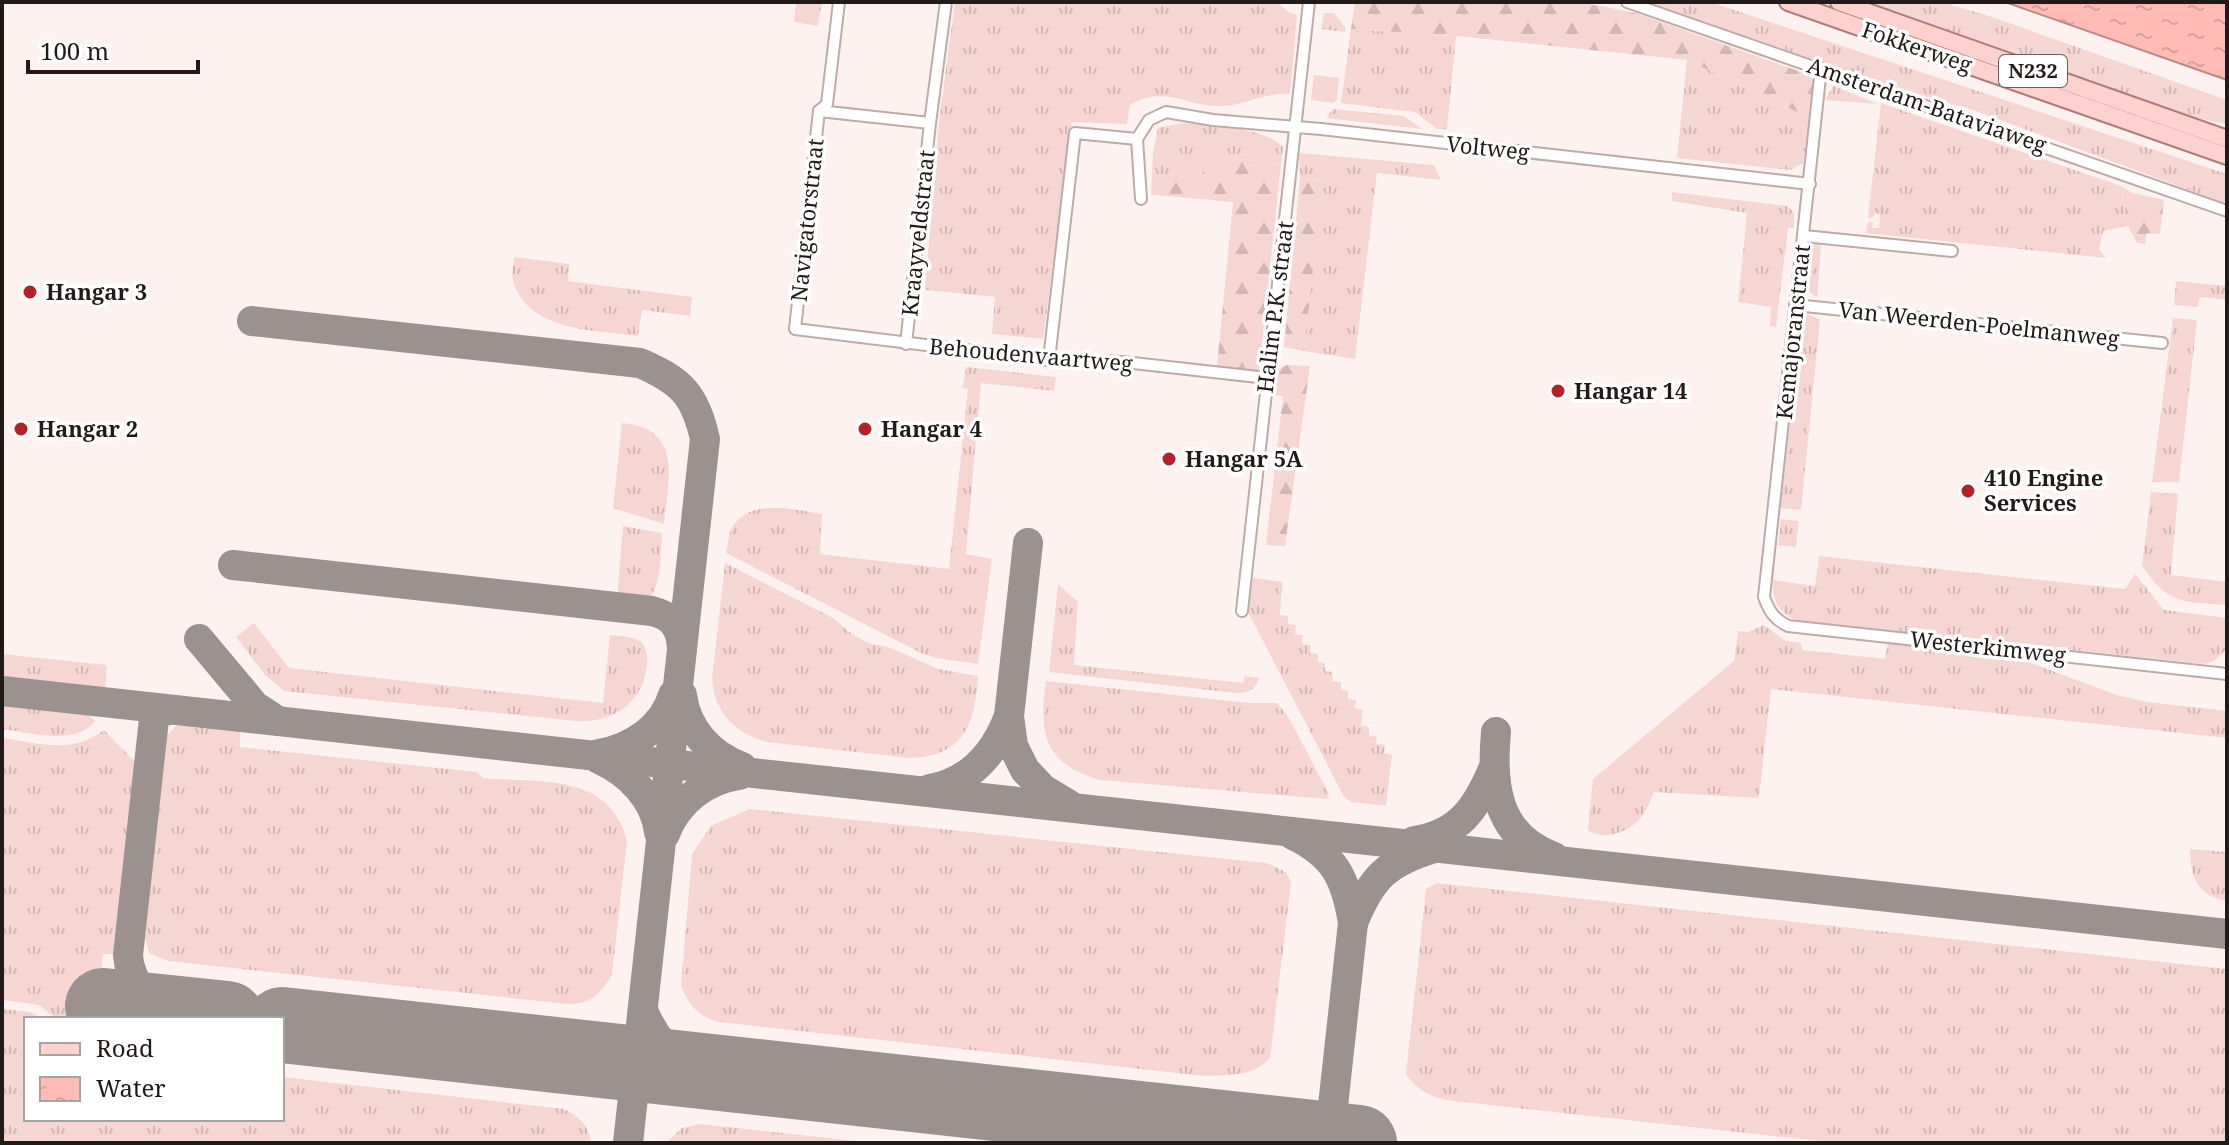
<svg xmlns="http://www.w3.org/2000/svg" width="2229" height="1145" viewBox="0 0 2229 1145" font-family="'Noto Serif',serif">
	<defs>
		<pattern id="grass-tufts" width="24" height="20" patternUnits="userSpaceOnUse" patternTransform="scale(2)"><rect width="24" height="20" fill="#f6d6d2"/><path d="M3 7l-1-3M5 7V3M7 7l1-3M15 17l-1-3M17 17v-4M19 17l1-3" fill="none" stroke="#d3b7b4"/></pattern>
		<pattern id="forest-firs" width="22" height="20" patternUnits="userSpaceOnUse" patternTransform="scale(2)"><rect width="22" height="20" fill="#f6d6d2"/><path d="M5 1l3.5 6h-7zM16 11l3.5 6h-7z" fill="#d3b7b4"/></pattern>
		<pattern id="water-ripples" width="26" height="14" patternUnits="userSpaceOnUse" patternTransform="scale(2)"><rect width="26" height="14" fill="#ffbbb4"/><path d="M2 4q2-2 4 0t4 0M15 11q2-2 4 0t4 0" fill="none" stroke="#daa09a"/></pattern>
	</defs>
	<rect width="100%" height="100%" fill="#fef2f1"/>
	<g fill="url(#grass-tufts)">
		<polygon points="796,2 822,2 818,26 794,22"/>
		<path d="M955 2H1277L1288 12 1297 15 1290 94C1266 92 1246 105 1222 106 1186 108 1168 84 1130 105L1127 124 1072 122 1043 339 992 334 995 297 925 290 939 122Z"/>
		<polygon points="1648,2 1710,2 2227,174 2227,204 1973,110 1879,83"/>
		<polygon points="1866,2 1942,2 1992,17 2227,100 2227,124 2181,115"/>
		<polygon points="1324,13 1334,13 1345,27 1345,32 1321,29"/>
		<polygon points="1351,29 1456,36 1447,129 1437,129 1415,112 1341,103"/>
		<polygon points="1687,60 1810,118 1803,163 1790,170 1677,158"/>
		<polygon points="1314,75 1339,78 1337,100 1333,103 1311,100"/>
		<polygon points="1833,86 1839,88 1878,104 1825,100"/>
		<polygon points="1881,103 2121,186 2128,226 2103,231 2099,250 2106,258 1866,233 1868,222 1873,223 1872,228 1879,228 1880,214 1875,213 1873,217 1868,218"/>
		<polygon points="1333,109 1404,116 1422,129 1326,118"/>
		<path d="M1182 123C1207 125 1265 127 1283 147L1281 164 1205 155 1202 176 1199 178 1157 174 1155 195H1151L1153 153 1158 128Z"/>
		<polygon points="1299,153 1434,165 1441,180 1377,173 1355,359 1304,351 1322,180 1300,178"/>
		<polygon points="1672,192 1787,206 1794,212 1794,228 1788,228 1776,327 1770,326 1771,307 1738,302 1747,213 1672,201"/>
		<polygon points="1817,242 1821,247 1817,298 1807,289 1810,244"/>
		<path d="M514 257 569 264 568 281 692 297 690 316 642 310 638 336C596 330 528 332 513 281 511 274 514 264 514 257Z"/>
		<polygon points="2176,281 2227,286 2227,300 2200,297 2198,307 2174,305"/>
		<polygon points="1803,313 1820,319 1801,510 1780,508"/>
		<polygon points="2173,318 2197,320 2179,482 2152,482"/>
		<path d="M966 367 1056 377 1054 391 981 383 966 554 992 559 978 664 936 658 921 653 726 553C728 545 728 535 732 528 748 497 795 510 822 514L820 554 949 569 968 389 963 388Z"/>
		<path d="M622 423C684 428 668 480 664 524L613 508Z"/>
		<path d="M2151 492 2178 494 2171 575 2227 582V605C2185 602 2167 605 2142 565Z"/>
		<polygon points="1781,519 1799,521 1796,547 1778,545"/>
		<path d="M623 526 662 533C661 549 662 596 644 600 635 602 625 599 617 598Z"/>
		<path d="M1819 556 2125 589 2135 574 2164 610 2227 618V649L2214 661 2204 664 1795 620C1777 610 1772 599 1773 580L1815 586Z"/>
		<path d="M725 563 833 618 852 634 868 643 891 648 938 669 978 676C975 724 964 757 909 758L767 742C734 733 715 713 712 679Z"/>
		<polygon points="1253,578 1282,582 1280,615 1288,616 1288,624 1296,625 1295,634 1303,635 1302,644 1310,645 1310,653 1318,654 1318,662 1325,663 1325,671 1333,672 1332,681 1341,682 1341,689 1348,691 1348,699 1356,700 1355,708 1363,710 1361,726 1369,727 1369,735 1377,737 1376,744 1385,745 1384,753 1392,755 1386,806 1351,802 1344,797 1248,612"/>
		<path d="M1058 584 1078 602 1074 665 1243 683 1245 676 1259 678C1255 690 1248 693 1236 693L1049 672Z"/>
		<path d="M254 623 289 668 603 703 610 635C620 636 633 636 641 642 647 648 648 658 647 666 642 704 613 723 576 721L284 691 265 675 236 637Z"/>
		<path d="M1764 625 1786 641 1801 643 1802 650 1885 659 1888 643 2012 656 2117 695 2147 702 2227 711V738L1771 689 1759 798 1654 792C1646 813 1638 828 1614 834 1604 836 1597 836 1588 830L1593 779 1734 661 1738 631 1748 632Z"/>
		<polygon points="2,654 107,665 105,688 2,676"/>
		<path d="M1046 681 1249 703H1277L1289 718 1329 794 1327 799 1100 780C1045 764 1038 734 1046 681Z"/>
		<path d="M2 705 87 714 95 721C76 747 29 732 2 729Z"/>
		<path d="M177 725 240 730V747L477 772 483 778C540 783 610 772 627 841L612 975C600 995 591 1004 567 1004L168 961 149 953 145 938 164 744 166 736Z"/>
		<path d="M104 730 136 763 113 954H103L96 1019H57L39 1005 2 1000V738C40 743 71 755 104 730Z"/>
		<path d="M749 809 1266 863C1277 867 1288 870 1291 883L1270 1058C1253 1077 1227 1075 1204 1076L719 1022C697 1016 690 1006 681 986L692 854 711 826Z"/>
		<path d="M2190 849 2227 852V901C2197 896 2190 877 2190 849Z"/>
		<path d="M1437 883 2227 969V1143H1838L1454 1101C1434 1099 1417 1091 1406 1074L1426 889Z"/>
		<path d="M2 1009 31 1012 43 1019H26V1119H282V1077L564 1109C578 1116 589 1125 591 1143H2Z"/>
		<polygon points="700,1124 874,1143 666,1143 682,1128"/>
	</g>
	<g fill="url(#forest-firs)">
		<polygon points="1355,2 1573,2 1602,6 1639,14 1804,73 1814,80 1810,118 1687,60 1456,36 1351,29"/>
		<polygon points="1205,155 1281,164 1259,371 1217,366 1233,202 1155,195 1156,174 1200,178 1202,176"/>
		<polygon points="1300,178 1323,180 1304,351 1284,347"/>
		<polygon points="2121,186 2133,193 2164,200 2160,234 2147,233 2145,244 2137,243 2128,226"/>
		<polygon points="1287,365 1310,366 1285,546 1266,545 1283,396 1274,395 1277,370"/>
	</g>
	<polygon fill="url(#water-ripples)" stroke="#bc8b86" stroke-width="2" points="2005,2 2227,3 2227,80"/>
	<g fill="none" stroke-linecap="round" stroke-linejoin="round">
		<g stroke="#9b9290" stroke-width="30">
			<path d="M252 321 640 363C681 381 695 394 705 439L628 1143"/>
			<polyline points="1028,543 1009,716 1013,746 1025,770 1043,789 1068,804"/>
			<path d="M233 565 652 611C673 616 681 628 682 649"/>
			<polyline points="199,639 255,706 278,721"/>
			<polyline points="2,691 2227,934"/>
			<path d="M682 695C686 729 710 755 742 767"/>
			<path d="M1496 732C1491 785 1496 836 1554 857"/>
			<path d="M599 754C632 748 663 728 673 695"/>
			<path d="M599 759C629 773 655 798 659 832"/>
			<path d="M930 789C970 782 995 753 1009 716"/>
			<path d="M665 834C677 802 705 780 739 775"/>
			<path d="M1293 835C1335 855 1346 879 1353 923"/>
			<path d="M1414 841C1459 835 1477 807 1493 769"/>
			<path d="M643 1010C654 1038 669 1054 695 1070"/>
			<path d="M168 1013C146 997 130 983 128 955L154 719 161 712 169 710"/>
			<path d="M1294 1136C1313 1131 1326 1125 1333 1106"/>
			<path d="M1364 1143C1346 1134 1335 1127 1333 1106L1353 923C1371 878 1387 862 1434 848"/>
		</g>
		<g stroke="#9b9290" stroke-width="76">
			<polyline points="103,1006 227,1019"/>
			<polyline points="282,1025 1359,1143"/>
		</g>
		<defs>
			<g id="minor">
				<polyline points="1627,2 2227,211"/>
				<path d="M1821 68 1764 597C1769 611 1774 619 1788 626L2227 674"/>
				<polyline points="819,111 795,329 1049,360 1124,362 1267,378"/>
				<polyline points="819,111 827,104 839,2"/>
				<polyline points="819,111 930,123"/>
				<polyline points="1141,199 1137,139 1149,120 1166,112 1213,120 1321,129 1810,184"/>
				<polyline points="1804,236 1952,251"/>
				<polyline points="1795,305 2162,343"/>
				<polyline points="906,344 930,123 946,2"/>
				<polyline points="1049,360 1075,133 1137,139"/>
				<polyline points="1242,611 1309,2"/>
			</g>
			<g id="primary">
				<polyline points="1788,2 2227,156"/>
				<polyline points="1839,2 2227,139"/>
			</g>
		</defs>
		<use href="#minor" stroke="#beaba9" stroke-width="14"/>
		<use href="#primary" stroke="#af7d78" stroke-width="20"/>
		<use href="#minor" stroke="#fff" stroke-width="10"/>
		<use href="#primary" stroke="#fdd1cd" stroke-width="16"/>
	</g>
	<g fill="#b22127" stroke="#fff" stroke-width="3">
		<circle cx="30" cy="292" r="8"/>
		<circle cx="1558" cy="391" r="8"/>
		<circle cx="21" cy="429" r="8"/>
		<circle cx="865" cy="429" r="8"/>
		<circle cx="1169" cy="459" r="8"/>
		<circle cx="1968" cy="491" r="8"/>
	</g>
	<g text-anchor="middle" stroke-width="7" stroke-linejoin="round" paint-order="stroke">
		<rect fill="#fff" stroke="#645f5e" stroke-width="2" x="1999" y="55" width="68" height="32" rx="6"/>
		<g font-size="20" font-weight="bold" fill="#211a19">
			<text x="2033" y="78">N232</text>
		</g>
		<g font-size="22" fill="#211a19" stroke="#fff">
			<text transform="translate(1917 47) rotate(19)" y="8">Fokkerweg</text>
			<text transform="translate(1927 105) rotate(19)" y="8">Amsterdam-Bataviaweg</text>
			<text transform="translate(1488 148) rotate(6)" y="8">Voltweg</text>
			<text transform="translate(807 220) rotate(-84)" y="8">Navigatorstraat</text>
			<text transform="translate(918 233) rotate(-84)" y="8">Kraayveldstraat</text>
			<text transform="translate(1275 307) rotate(-83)" y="8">Halim P.K. straat</text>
			<text transform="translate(1979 324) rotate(6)" y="8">Van Weerden-Poelmanweg</text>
			<text transform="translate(1793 332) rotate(-84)" y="8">Kemajoranstraat</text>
			<text transform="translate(1031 355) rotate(5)" y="8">Behoudenvaartweg</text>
			<text transform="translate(1988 647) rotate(6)" y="8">Westerkimweg</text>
		</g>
		<g font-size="22" font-weight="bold" fill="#211a19" stroke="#fff" text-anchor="start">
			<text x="46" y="300">Hangar 3</text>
			<text x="1574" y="399">Hangar 14</text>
			<text x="37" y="437">Hangar 2</text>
			<text x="881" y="437">Hangar 4</text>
			<text x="1185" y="467">Hangar 5A</text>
			<text x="1984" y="486">410 Engine<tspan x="1984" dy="25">Services</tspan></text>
		</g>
	</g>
	<rect width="2229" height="1145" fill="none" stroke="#211a19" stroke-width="8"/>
	<rect x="24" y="1017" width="260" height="104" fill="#ffffff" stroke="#a6a3a3" stroke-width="2"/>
	<rect x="40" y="1043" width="40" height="12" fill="#fdd1cd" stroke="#a6a3a3" stroke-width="2"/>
	<text x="96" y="1057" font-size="24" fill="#211a19">Road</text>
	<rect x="40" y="1077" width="40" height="24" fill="url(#water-ripples)" stroke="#a6a3a3" stroke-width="2"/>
	<text x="96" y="1097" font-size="24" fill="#211a19">Water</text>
	<path d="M28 60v12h170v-12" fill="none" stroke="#211a19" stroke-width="4"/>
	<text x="40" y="60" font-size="24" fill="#211a19" stroke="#ffffff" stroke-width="6" paint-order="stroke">100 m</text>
</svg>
